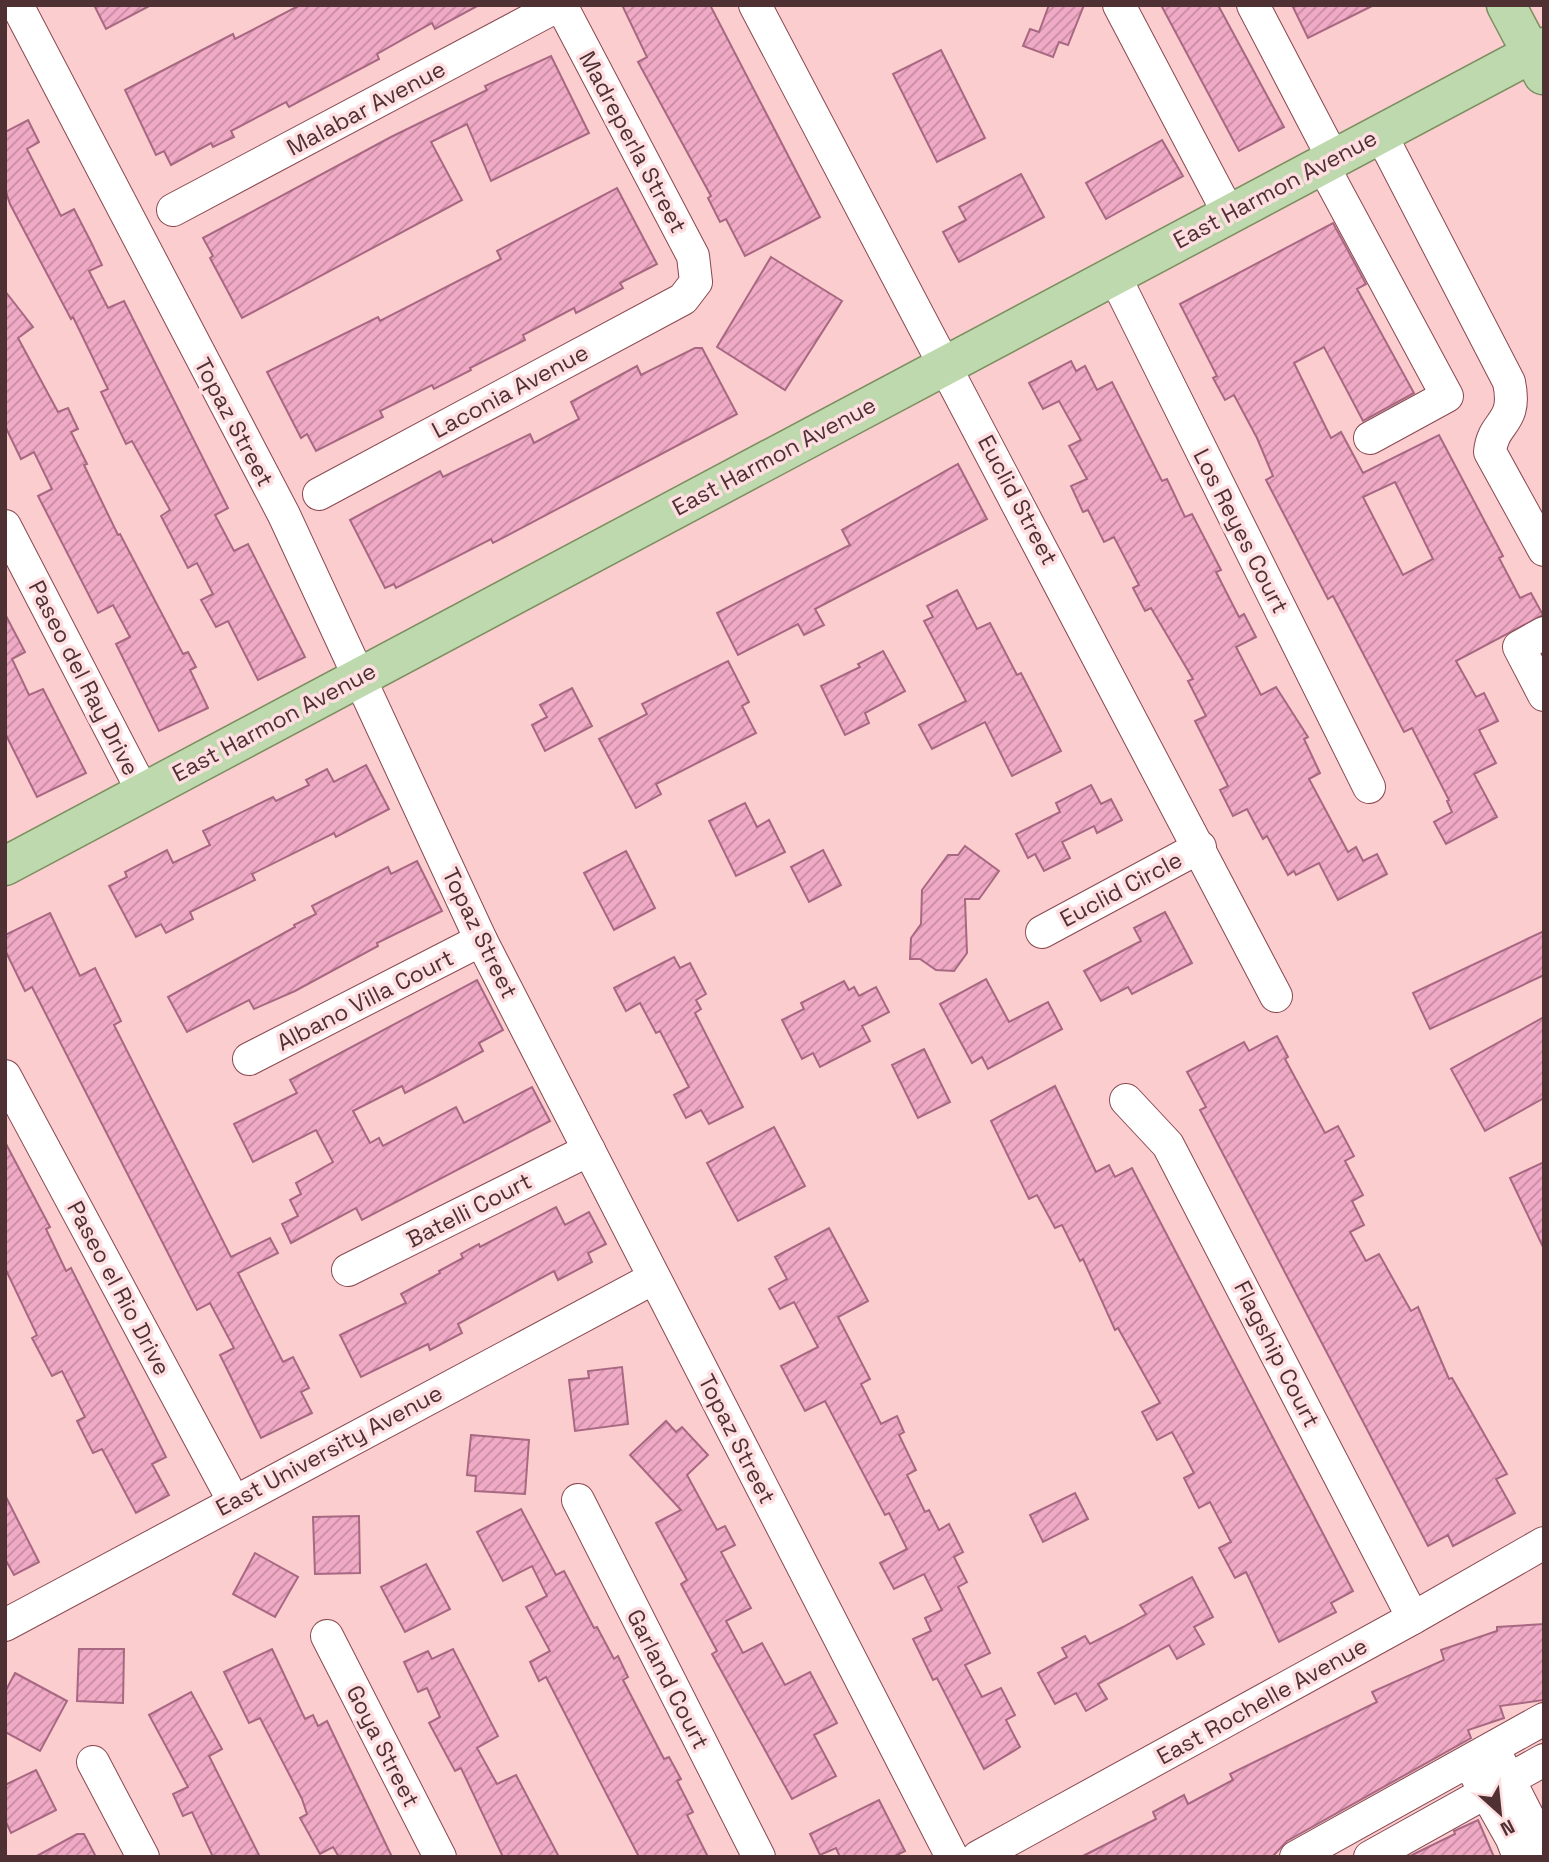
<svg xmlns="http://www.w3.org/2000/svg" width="1549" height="1862" viewBox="0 0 1549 1862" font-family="'Space Grotesk',sans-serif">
	<defs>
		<pattern id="building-hatch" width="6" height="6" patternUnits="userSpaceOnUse" patternTransform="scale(1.75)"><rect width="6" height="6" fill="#f0aac5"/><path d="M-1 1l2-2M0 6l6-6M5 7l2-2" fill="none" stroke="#c58ba1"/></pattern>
	</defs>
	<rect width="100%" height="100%" fill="#fbcdcf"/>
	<g fill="url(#building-hatch)" stroke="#a86882" stroke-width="2" fill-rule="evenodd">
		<polygon points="94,5 151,5 106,29"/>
		<polygon points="300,5 479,5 435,29 432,23 377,54 379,59 289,107 286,102 231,131 234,137 213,147 211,143 171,165 164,151 156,155 125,90 233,34 235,39"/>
		<polygon points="622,5 710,5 820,217 745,256 726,219 720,222 708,198 711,196 638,62 647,57"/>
		<polygon points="1049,5 1084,5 1068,45 1059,42 1053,57 1023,46 1030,29 1039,32"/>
		<polygon points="1161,5 1218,5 1284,127 1239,151"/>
		<polygon points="1292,5 1374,5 1308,38"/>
		<polygon points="941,50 985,138 937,162 893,74"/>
		<polygon points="551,56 589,133 491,181 467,124 431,142 462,200 242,318 210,258 213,256 203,238 391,137 487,90 485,86"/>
		<polygon points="28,120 39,142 27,149 61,216 74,209 91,242 102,265 89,271 108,308 124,301 228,508 215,515 234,551 248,544 305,657 258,680 228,621 216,627 201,600 213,594 197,563 188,568 161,516 170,510 132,441 126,444 101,392 108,389 73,317 71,319 10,204 5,189 5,132"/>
		<polygon points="1162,140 1183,176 1106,219 1086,183"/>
		<polygon points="1021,174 1044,217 959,262 943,232 966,220 959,207"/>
		<polygon points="617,188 657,264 620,283 623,288 576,313 574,308 523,335 525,340 470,368 471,370 434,389 432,385 380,411 383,417 316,451 307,434 301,438 267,372 378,317 380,321 501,259 497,251"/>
		<path d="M1333 223 1366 284 1357 289 1414 393 1363 421 1324 347 1294 363 1331 438 1341 432 1363 473 1439 435 1503 556 1499 558 1520 598 1531 593 1543 615 1456 661 1476 697 1484 693 1498 721 1479 730 1496 763 1474 774 1497 817 1446 844 1434 822 1452 812 1447 801 1449 800 1412 728 1404 732 1333 596 1328 599 1266 480 1273 476 1257 438 1234 395 1225 400 1213 378 1217 376 1180 304ZM1395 482 1433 559 1403 575 1363 497Z"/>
		<polygon points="771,257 842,301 785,390 717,347"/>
		<polygon points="5,291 33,327 18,338 58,412 68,408 78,429 71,432 87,464 84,465 118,535 120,534 183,654 188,652 196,667 190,670 208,708 159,731 116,644 130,637 113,605 98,613 38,496 52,489 34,452 21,459 5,426"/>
		<polygon points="695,348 702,348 737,414 493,543 491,539 396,588 394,584 385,588 350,520 440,471 443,477 530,434 534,443 579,419 571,402 637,366 641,375"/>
		<polygon points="1071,361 1076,371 1085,366 1097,390 1112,382 1162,481 1167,479 1185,517 1192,514 1221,570 1216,572 1239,617 1244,614 1256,637 1236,647 1261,695 1276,687 1308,737 1304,739 1320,773 1309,779 1348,852 1356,847 1363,861 1377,854 1387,874 1338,900 1319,863 1296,875 1294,871 1288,875 1267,836 1263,839 1247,809 1233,816 1220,790 1228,786 1195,721 1206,716 1188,681 1193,679 1151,608 1145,611 1133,588 1139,585 1114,537 1104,542 1088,510 1083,512 1071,486 1087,479 1069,446 1081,440 1059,401 1043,409 1029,383"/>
		<polygon points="958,464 987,519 815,609 824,625 804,635 798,624 738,655 717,613 850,545 842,530"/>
		<polygon points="957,590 977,629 990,623 1017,675 1021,673 1061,751 1012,776 985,722 932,749 919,725 966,701 924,621 933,617 927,606"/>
		<polygon points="5,614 25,652 12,659 29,695 43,689 86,773 37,797 5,733"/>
		<polygon points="883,651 905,691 865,713 869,723 845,735 821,686 860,667 858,664"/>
		<polygon points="728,661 749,702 742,706 756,733 656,784 661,794 636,808 599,739 647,714 642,704"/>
		<polygon points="572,688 592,726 545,751 532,725 547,717 540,705"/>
		<polygon points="366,765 389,809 336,837 334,833 252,874 255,880 190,912 193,919 166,933 161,924 136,937 109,886 127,877 125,872 167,850 173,863 210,845 203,831 273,797 276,801 309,785 306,780 327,769 334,782"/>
		<polygon points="1091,785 1101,804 1111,799 1122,820 1097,833 1094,826 1062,842 1070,858 1044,871 1035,854 1028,858 1016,834 1060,812 1056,803"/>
		<polygon points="745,803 757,827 769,820 785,852 736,876 709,821"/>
		<polygon points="965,846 999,871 979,899 965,899 967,953 954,971 936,970 920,959 910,959 911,938 921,924 922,890 948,855 958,855"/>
		<polygon points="823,850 841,885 809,902 791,867"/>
		<polygon points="626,851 655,908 614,930 584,873"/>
		<polygon points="417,861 442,911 377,943 378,946 295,991 254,1009 249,1000 187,1032 168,997 295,927 294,925 316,914 312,906 388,867 391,874"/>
		<polygon points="1165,912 1192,963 1132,994 1128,987 1101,1001 1084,971 1141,941 1134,928"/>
		<polygon points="50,913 80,976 95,968 121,1021 114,1025 231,1257 270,1238 278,1253 238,1273 283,1362 293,1357 309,1388 301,1392 312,1413 261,1438 220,1355 234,1348 210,1303 197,1310 32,987 25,991 5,950 5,935"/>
		<polygon points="1544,931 1544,975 1430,1029 1413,993"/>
		<polygon points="674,957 680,968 690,963 706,994 696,1000 701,1009 695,1013 743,1107 709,1124 701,1110 686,1118 674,1095 689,1087 660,1031 656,1033 640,1003 626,1011 614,988"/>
		<polygon points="986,979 1009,1022 1048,1002 1062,1029 988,1069 982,1057 972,1063 940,1004"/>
		<polygon points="477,980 503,1030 479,1043 483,1051 443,1073 405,1093 402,1086 353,1111 370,1143 379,1138 383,1146 456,1107 464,1123 532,1087 550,1121 362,1220 356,1208 291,1243 282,1224 298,1216 290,1200 301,1194 296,1183 333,1162 316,1130 253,1162 234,1124 297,1093 290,1080"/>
		<polygon points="844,981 849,990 854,987 859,996 876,987 889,1012 862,1026 870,1041 820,1067 813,1053 802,1059 782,1020 804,1009 801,1003"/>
		<polygon points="1544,1017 1544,1098 1485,1131 1451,1069"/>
		<polygon points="1277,1036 1288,1057 1285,1059 1325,1133 1338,1126 1354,1156 1345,1161 1363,1195 1352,1201 1364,1225 1350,1232 1366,1261 1379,1254 1411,1311 1418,1307 1449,1379 1452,1378 1507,1474 1496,1479 1515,1513 1453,1546 1448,1535 1428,1546 1200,1110 1206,1107 1187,1072 1244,1042 1249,1051"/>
		<polygon points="924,1049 950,1102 918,1118 892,1065"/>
		<polygon points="1055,1086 1096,1172 1109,1165 1115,1177 1132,1168 1353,1591 1331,1603 1336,1612 1279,1642 1246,1572 1235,1578 1219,1548 1231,1542 1210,1502 1199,1508 1184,1478 1194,1473 1172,1432 1157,1440 1142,1412 1160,1403 1118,1328 1115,1330 1083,1259 1080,1261 1062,1225 1055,1228 1037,1195 1029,1199 991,1121"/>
		<polygon points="774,1127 805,1186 738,1221 707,1163"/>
		<polygon points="5,1142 50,1227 46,1229 66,1271 71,1268 166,1457 152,1464 169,1495 136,1513 102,1449 93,1453 77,1421 85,1417 62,1371 52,1376 32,1338 37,1335 5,1268"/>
		<polygon points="1544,1162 1544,1249 1510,1178"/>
		<polygon points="556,1207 565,1225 589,1212 606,1244 588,1253 592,1262 558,1280 554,1271 458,1324 462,1333 430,1350 428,1344 361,1377 340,1335 406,1303 401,1294 440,1273 439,1271 463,1258 461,1254 479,1244 480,1247"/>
		<polygon points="829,1228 868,1301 838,1317 870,1379 861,1384 881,1424 897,1416 904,1432 899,1435 916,1470 907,1475 925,1512 929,1510 939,1530 949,1524 963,1552 954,1557 967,1582 958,1587 990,1653 965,1665 982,1697 1001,1688 1015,1715 1006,1720 1020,1747 984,1769 937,1678 933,1680 913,1639 931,1631 925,1618 942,1610 924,1574 894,1589 880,1563 907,1549 889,1513 885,1515 825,1401 805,1411 781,1366 818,1347 794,1302 780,1309 769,1289 787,1279 775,1257"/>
		<polygon points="622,1367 628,1424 575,1431 569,1380 589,1378 588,1371"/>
		<polygon points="666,1421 676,1432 682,1427 708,1455 687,1475 717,1530 725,1526 735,1545 721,1552 751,1608 726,1621 743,1653 762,1643 785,1685 810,1672 837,1723 814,1735 836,1776 792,1799 712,1654 717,1651 681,1584 687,1580 656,1523 681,1510 630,1455"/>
		<polygon points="471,1435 529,1440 525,1494 475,1491 476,1476 467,1475"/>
		<polygon points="1075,1493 1088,1519 1043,1542 1030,1515"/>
		<polygon points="5,1495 39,1562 14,1575 5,1559"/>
		<polygon points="521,1509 556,1575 564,1571 594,1628 597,1627 614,1659 618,1656 628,1677 623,1680 664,1759 669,1757 681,1779 677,1781 693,1812 687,1815 708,1857 639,1857 546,1677 539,1681 530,1662 550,1651 526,1607 547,1596 532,1566 503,1581 477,1532"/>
		<polygon points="359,1516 360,1573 315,1574 313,1517"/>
		<polygon points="255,1553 298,1577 275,1617 233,1594"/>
		<polygon points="426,1564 450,1609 405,1632 381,1587"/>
		<polygon points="1192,1577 1213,1617 1194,1627 1204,1644 1177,1659 1169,1645 1098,1684 1107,1699 1086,1711 1076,1693 1055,1704 1038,1673 1067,1657 1062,1648 1085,1636 1090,1644 1123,1627 1146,1614 1140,1605"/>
		<polygon points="1544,1624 1544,1700 1500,1706 1504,1718 1468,1730 1471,1738 1287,1841 1272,1857 1081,1857 1156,1819 1153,1812 1184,1795 1188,1804 1233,1780 1230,1774 1377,1702 1372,1692 1444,1660 1441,1650 1497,1631 1497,1627"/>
		<polygon points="79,1649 124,1649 123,1703 77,1701"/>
		<polygon points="272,1649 305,1719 313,1715 318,1726 327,1721 392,1857 339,1857 333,1847 320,1854 300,1818 307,1814 302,1799 260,1718 249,1723 224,1672"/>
		<polygon points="453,1649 498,1736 477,1748 497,1784 516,1775 559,1857 503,1857 461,1768 455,1771 429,1723 440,1717 427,1688 418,1692 404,1662 428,1651 432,1659"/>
		<polygon points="15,1673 67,1701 40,1751 5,1732 5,1692"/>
		<polygon points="191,1692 222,1749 209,1756 260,1857 213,1857 192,1812 183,1816 173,1794 188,1787 149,1715"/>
		<polygon points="36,1770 56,1810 11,1833 5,1820 5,1785"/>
		<polygon points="879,1800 905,1851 893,1857 840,1857 836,1848 820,1855 810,1834"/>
		<polygon points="1478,1820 1494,1857 1408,1857 1455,1834 1454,1831"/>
		<polygon points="77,1834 84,1834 96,1857 35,1857"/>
	</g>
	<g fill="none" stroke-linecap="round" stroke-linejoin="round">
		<defs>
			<g id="minor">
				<polyline points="17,5 284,515 481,940 952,1857"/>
				<polyline points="755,5 1276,996"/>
				<polyline points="1119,5 1229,214"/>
				<polyline points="1253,5 1333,158"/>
				<path d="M1380 133 1509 382C1518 425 1493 420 1490 452L1544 550"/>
				<polyline points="1322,164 1447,396 1370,438"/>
				<polyline points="173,210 559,5"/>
				<polyline points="1114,275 1369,787"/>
				<polyline points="319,494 683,299 696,282 693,256 561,5"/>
				<polyline points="5,526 143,792"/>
				<polyline points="1544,633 1519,647 1544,695"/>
				<polyline points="1042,932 1200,847"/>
				<polyline points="249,1059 481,940"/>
				<polyline points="5,1076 233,1500"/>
				<polyline points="1126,1100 1168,1145 1413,1618"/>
				<polyline points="348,1270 589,1150"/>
				<polyline points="578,1500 759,1857"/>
				<polyline points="5,1625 654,1278"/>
				<polyline points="327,1636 440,1857"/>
				<polyline points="93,1762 143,1857"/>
				<polyline points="1500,1762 1544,1848"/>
				<polyline points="1476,1775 1512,1839 1519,1857"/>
				<polyline points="978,1857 1413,1618 1544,1543"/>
				<polyline points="1296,1857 1544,1719"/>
				<polyline points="1370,1857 1544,1760"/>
			</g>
			<g id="major">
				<polyline points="1506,5 1543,75"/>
				<polyline points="5,866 1544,47"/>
			</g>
		</defs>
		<use href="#minor" stroke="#89484f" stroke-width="34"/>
		<use href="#major" stroke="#7b8e5f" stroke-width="41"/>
		<use href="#minor" stroke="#fff" stroke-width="32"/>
		<use href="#major" stroke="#bed9ad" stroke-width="38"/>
	</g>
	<g text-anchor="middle" stroke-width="7" stroke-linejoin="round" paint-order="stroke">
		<g font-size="23" fill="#4f3133" stroke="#fedee0">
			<text transform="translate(366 108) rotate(-28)" y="8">Malabar Avenue</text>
			<text transform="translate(633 142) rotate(62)" y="8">Madreperla Street</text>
			<text transform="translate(1275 189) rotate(-28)" y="8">East Harmon Avenue</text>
			<text transform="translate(510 391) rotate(-28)" y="8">Laconia Avenue</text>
			<text transform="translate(234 422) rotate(62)" y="8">Topaz Street</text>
			<text transform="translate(774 456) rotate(-28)" y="8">East Harmon Avenue</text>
			<text transform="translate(1018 500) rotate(62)" y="8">Euclid Street</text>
			<text transform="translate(1241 531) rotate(63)" y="8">Los Reyes Court</text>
			<text transform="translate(84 678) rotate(63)" y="8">Paseo del Ray Drive</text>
			<text transform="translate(274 722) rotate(-28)" y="8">East Harmon Avenue</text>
			<text transform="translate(1121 889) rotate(-28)" y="8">Euclid Circle</text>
			<text transform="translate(480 933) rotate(64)" y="8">Topaz Street</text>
			<text transform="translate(365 1000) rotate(-27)" y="8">Albano Villa Court</text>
			<text transform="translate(469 1210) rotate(-27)" y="8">Batelli Court</text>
			<text transform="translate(119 1288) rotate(62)" y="8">Paseo el Rio Drive</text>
			<text transform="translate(1277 1354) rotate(63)" y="8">Flagship Court</text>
			<text transform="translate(737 1439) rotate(63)" y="8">Topaz Street</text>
			<text transform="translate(329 1450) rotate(-28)" y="8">East University Avenue</text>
			<text transform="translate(668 1679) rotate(63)" y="8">Garland Court</text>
			<text transform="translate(1262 1701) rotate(-29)" y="8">East Rochelle Avenue</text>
			<text transform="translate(383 1746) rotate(63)" y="8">Goya Street</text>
		</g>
	</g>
	<rect width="1549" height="1862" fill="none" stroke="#4f3133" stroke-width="14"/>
	<g transform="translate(1500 1813) rotate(153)" stroke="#fedee0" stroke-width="5" paint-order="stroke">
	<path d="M0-5L12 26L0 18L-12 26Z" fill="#4f3133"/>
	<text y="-10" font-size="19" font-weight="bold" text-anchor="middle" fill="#4f3133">N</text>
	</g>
</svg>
